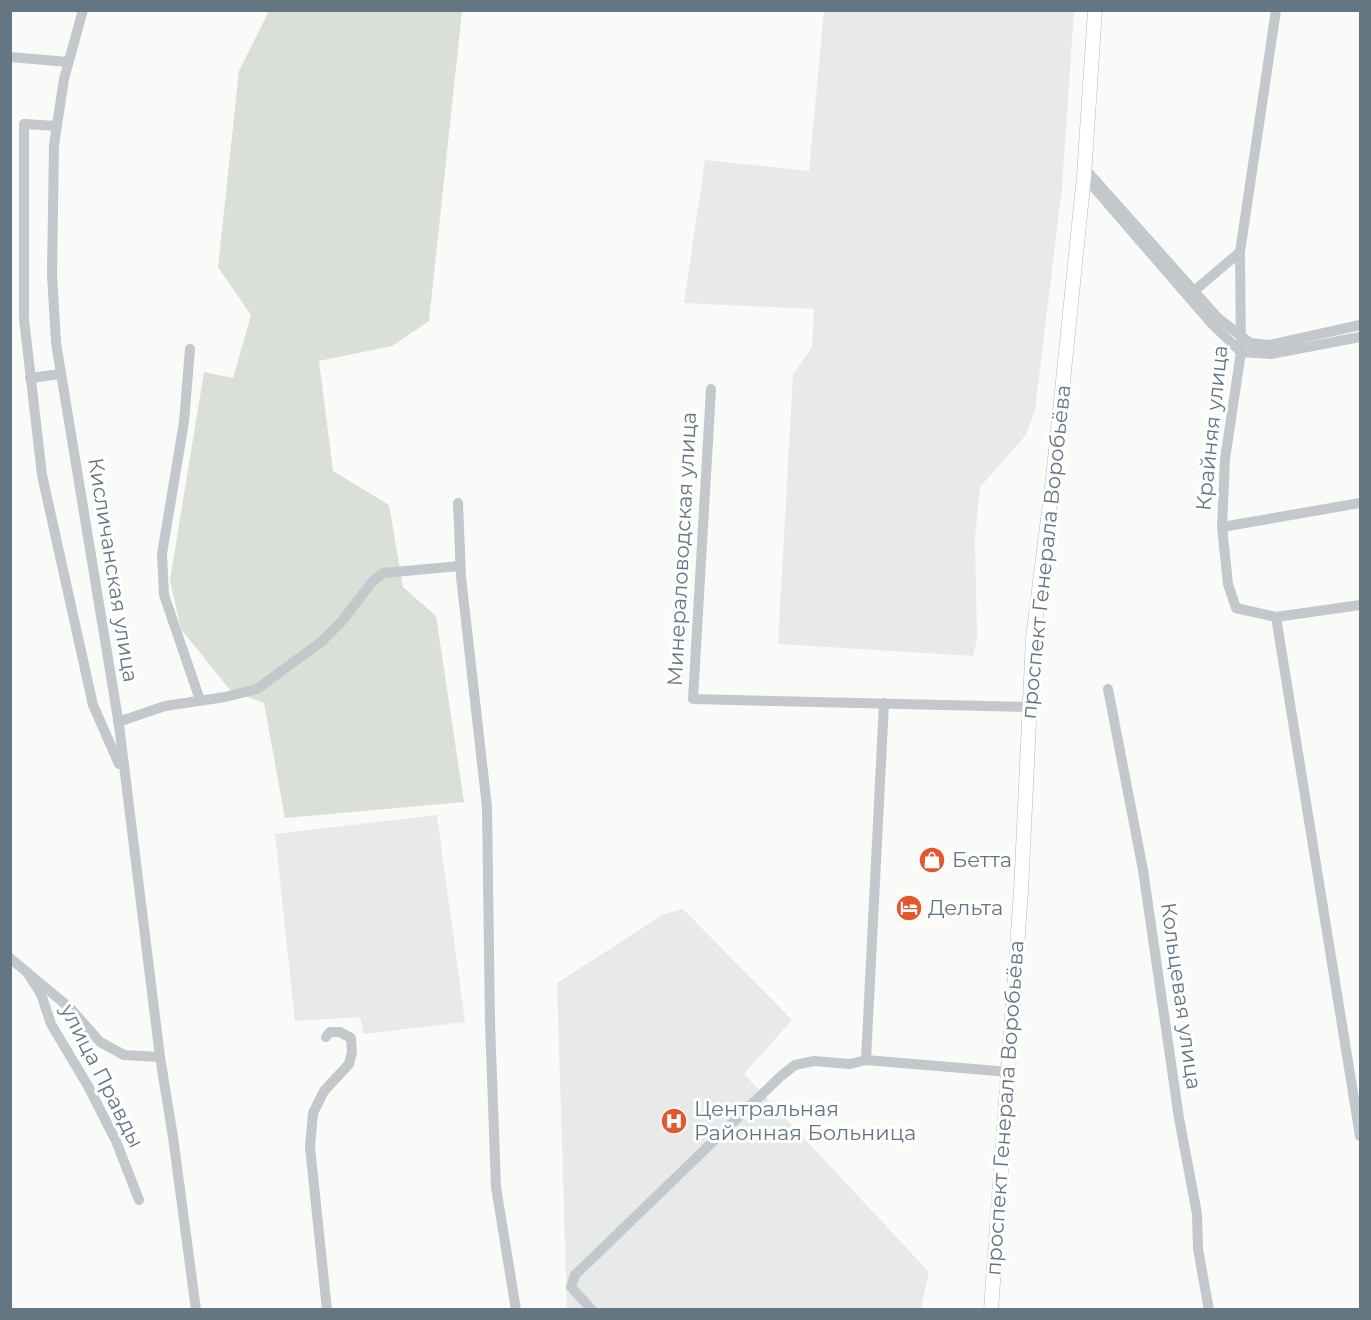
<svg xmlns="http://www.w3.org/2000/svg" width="1371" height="1320" viewBox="0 0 1371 1320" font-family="Montserrat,sans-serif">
	<rect width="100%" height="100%" fill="#fafaf8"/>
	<g fill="#e8e9e9">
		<polygon points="824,11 1074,11 1062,188 1035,410 1026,435 980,487 975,539 977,639 973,656 778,644 793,375 812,347 814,309 684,303 705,160 809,171"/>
		<polygon points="437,815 465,1022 364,1034 360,1017 295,1021 275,834"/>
		<polygon points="683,909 792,1020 744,1074 929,1272 921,1309 567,1309 557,983 664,914"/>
	</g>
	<polygon fill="#dadfd7" points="269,11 462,11 429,321 392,346 319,361 333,471 389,505 403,587 436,616 464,802 285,818 264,703 230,690 181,629 170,580 204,372 233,378 251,315 218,267 239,71"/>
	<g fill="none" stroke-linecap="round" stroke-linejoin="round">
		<defs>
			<polyline id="major" points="991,1310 1021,891 1033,638 1053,479 1084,176 1095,10"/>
		</defs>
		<use href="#major" stroke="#b5babe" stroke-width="15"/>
		<g stroke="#c3c8cc" stroke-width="10">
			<polyline points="83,10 64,79 54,145 52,274 56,343 119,725 160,1057 173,1137 196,1310"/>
			<polyline points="1276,10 1240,252 1241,352 1225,459 1222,527 1228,584 1236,608 1276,617 1360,1136"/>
			<polyline points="10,57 68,62"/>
			<polyline points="57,126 24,124 24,319 42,475 93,705 119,764"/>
			<polyline points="1087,171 1218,318 1250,343 1269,345 1360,325"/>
			<polyline points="1084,176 1212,324 1241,352 1271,354 1360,337"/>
			<polyline points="1194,291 1240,252"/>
			<polyline points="190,349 184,422 162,554 164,595 200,700"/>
			<polyline points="30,378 61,374"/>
			<polyline points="711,389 693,699 1030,707"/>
			<polyline points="458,503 461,577 487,807 490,1022 496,1187 516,1310"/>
			<polyline points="1222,527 1360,503"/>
			<polyline points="1276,617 1360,605"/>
			<polyline points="1108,689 1143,870 1179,1118 1197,1214 1198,1249 1209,1310"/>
			<polyline points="118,722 165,706 225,697 257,689 321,642 342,621 372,582 383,573 460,566"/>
			<polyline points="10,958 71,1009 100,1042 124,1055 160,1057"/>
			<polyline points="27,972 41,994 51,1024 88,1086 116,1141 139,1200"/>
			<polyline points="326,1037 330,1032 340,1032 351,1038 352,1052 349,1064 324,1091 313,1113 310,1147 327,1310"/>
			<polyline points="866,1060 884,703"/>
			<polyline points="592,1310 571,1287 575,1275 781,1076 795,1065 814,1061 850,1064 866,1060 1009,1072"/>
		</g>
		<use href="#major" stroke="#fff" stroke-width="14"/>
	</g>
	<defs>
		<symbol id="shop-disc" viewBox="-11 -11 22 22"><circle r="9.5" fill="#e4572e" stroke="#fff"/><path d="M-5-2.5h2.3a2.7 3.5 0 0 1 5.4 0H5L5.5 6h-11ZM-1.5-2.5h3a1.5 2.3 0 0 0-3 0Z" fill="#fff"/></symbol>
		<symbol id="hotel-disc" viewBox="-11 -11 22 22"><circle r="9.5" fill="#e4572e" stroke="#fff"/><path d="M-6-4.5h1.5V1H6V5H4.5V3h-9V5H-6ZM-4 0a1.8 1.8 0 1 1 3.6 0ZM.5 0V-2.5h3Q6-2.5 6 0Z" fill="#fff"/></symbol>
		<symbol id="hospital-disc" viewBox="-11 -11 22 22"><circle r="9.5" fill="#e4572e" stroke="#fff"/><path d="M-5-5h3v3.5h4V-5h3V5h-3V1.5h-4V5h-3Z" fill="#fff"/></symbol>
	</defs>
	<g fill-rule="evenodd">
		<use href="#shop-disc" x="917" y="845" width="30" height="30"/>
		<use href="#hotel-disc" x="894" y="893" width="30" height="30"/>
		<use href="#hospital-disc" x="659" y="1106" width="30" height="30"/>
	</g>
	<g text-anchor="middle" stroke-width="6" stroke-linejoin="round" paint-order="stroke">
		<g font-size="21" fill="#657683" stroke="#fff">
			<text transform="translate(1212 428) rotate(-84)" y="7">Крайняя улица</text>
			<text transform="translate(682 549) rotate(-87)" y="7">Минераловодская улица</text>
			<text transform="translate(1046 552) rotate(-84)" y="7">проспект Генерала Воробьёва</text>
			<text transform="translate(113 570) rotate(81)" y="7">Кисличанская улица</text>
			<text transform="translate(1181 996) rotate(82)" y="7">Кольцевая улица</text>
			<text transform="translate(102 1076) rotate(63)" y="7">улица Правды</text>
			<text transform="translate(1005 1108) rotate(-86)" y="7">проспект Генерала Воробьёва</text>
		</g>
		<g font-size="21" fill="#657683" stroke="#fff" text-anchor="start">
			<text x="952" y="867">Бетта</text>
			<text x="928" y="915">Дельта</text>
			<text x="694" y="1116">Центральная<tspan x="694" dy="24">Районная Больница</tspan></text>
		</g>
	</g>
	<rect width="1371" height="1320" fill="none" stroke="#657683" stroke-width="24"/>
</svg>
